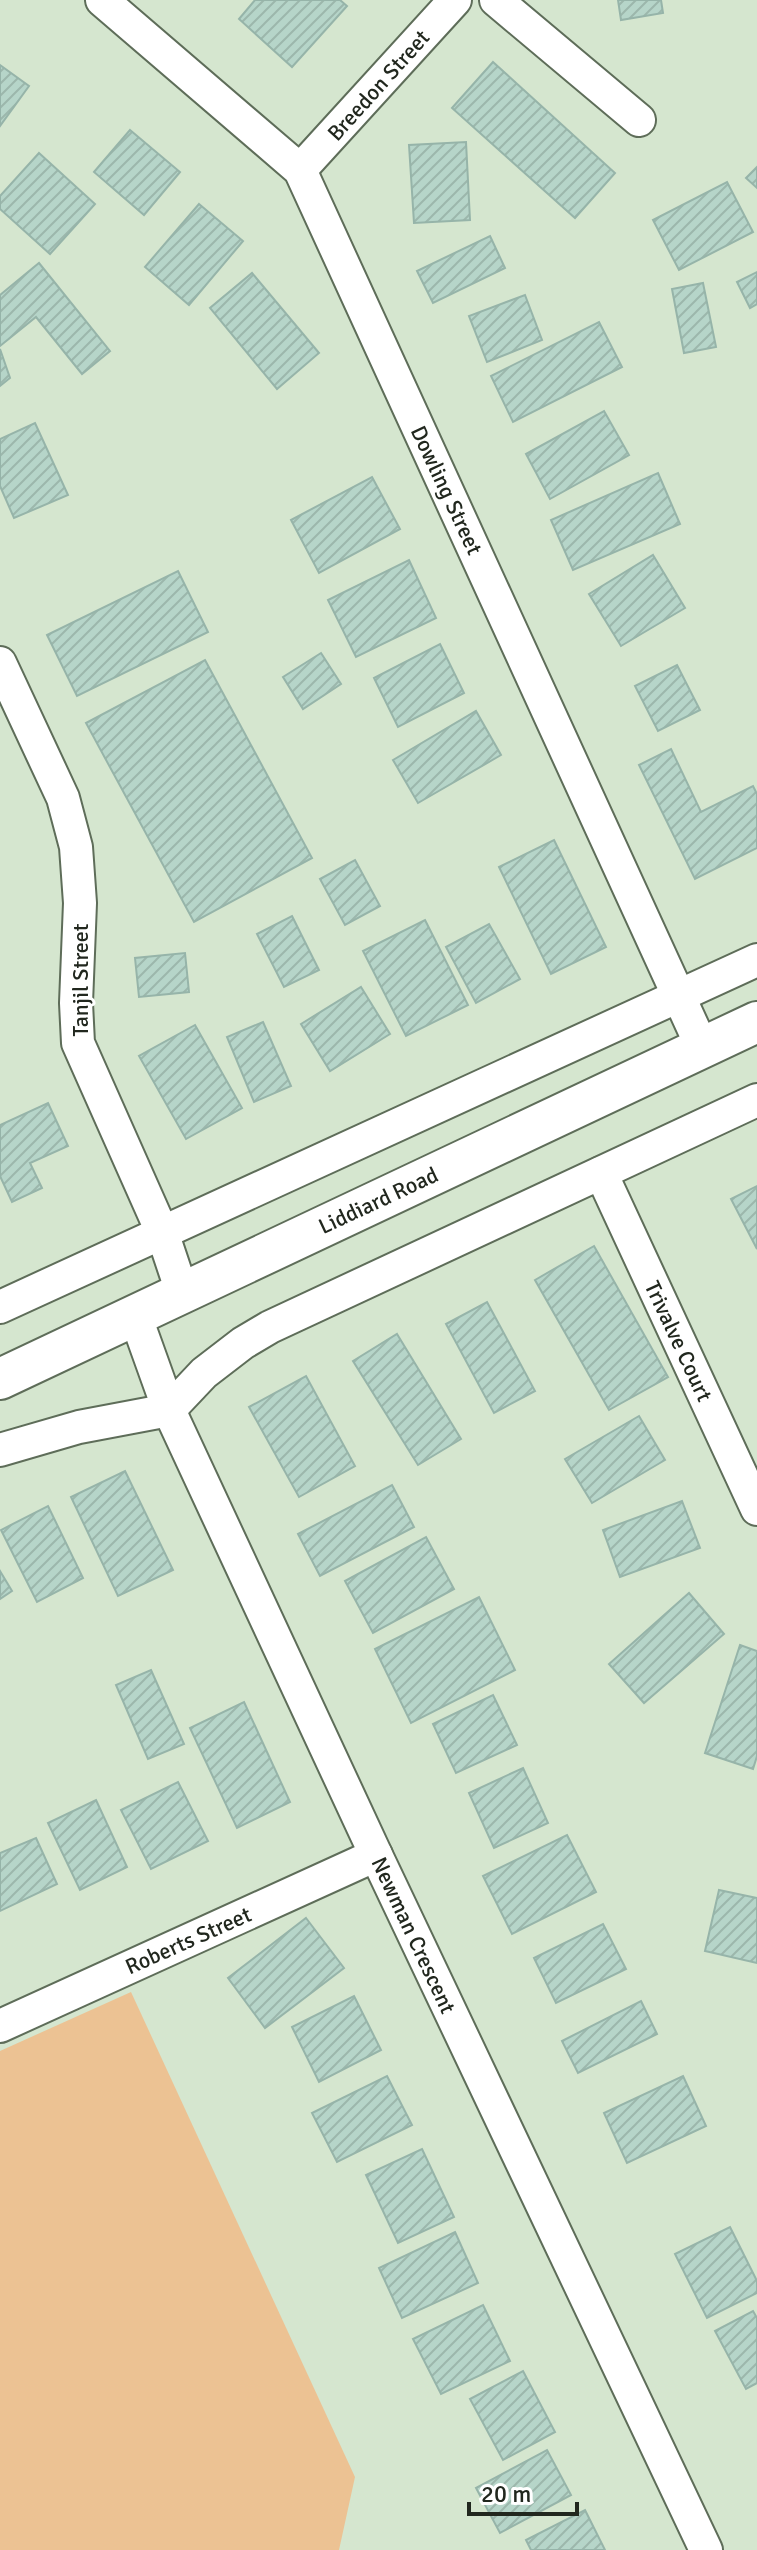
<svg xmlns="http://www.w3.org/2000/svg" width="757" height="2550" viewBox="0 0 757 2550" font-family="Signika,sans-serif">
	<defs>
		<pattern id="building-hatch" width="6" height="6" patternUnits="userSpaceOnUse" patternTransform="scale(2)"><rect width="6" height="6" fill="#b6d5c9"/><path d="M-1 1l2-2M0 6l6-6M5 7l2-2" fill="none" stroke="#9cb7ac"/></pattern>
	</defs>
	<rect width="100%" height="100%" fill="#d5e6cf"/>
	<polygon fill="#ecc293" points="131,1992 355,2477 339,2550 0,2550 0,2051"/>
	<g fill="url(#building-hatch)" stroke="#96b4a9" stroke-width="2">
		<polygon points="255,0 340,0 347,6 292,67 239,19"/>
		<polygon points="618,0 661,0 663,13 621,20"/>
		<polygon points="493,62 615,173 575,218 452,108"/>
		<polygon points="0,65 29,86 0,126"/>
		<polygon points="130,130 180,172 144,215 94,172"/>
		<polygon points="466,142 470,220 414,223 409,145"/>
		<polygon points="39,153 95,204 50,254 0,209 0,196"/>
		<polygon points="757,167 757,188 746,178"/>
		<polygon points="727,182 753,232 679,270 653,220"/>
		<polygon points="199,204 243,241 189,305 145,267"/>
		<polygon points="490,236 505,268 433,303 417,271"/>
		<polygon points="39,263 110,351 82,374 36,317 0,346 0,295"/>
		<polygon points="757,272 757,304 750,308 737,282"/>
		<polygon points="252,273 319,353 277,389 210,308"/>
		<polygon points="703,283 716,347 684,353 672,289"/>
		<polygon points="525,295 542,340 487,362 469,316"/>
		<polygon points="599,322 622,367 513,422 491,376"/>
		<polygon points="0,349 10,378 0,386"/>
		<polygon points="604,411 629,455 550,499 526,454"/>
		<polygon points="35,423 68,495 14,518 0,486 0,439"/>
		<polygon points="658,473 680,524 573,570 551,520"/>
		<polygon points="372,477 400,529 319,573 291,520"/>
		<polygon points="653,555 685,608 621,646 589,594"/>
		<polygon points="409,560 436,618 356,657 328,600"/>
		<polygon points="178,571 208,632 77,696 47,635"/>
		<polygon points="440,644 464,693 398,727 374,678"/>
		<polygon points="321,653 341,684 303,709 283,677"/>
		<polygon points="205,660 312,858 194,922 86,723"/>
		<polygon points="677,665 700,710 658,731 635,686"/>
		<polygon points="476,711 501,755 418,803 393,760"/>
		<polygon points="671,749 701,812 753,786 757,794 757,848 695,879 639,765"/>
		<polygon points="554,840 606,947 551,974 499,867"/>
		<polygon points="355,860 380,906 345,925 320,879"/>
		<polygon points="292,916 319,970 284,987 257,934"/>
		<polygon points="425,920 468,1005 406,1036 363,951"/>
		<polygon points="489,924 520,979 476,1003 446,947"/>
		<polygon points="185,953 189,992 139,997 135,958"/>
		<polygon points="361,987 390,1034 330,1071 301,1024"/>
		<polygon points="263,1022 291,1086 254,1102 227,1037"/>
		<polygon points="195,1025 242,1108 186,1139 139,1056"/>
		<polygon points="48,1103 68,1146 30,1163 42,1188 12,1202 0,1176 0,1125"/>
		<polygon points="757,1186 757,1249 731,1199"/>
		<polygon points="594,1246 668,1377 609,1410 535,1280"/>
		<polygon points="487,1302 535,1391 494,1413 446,1324"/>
		<polygon points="397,1334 461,1439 418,1465 353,1361"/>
		<polygon points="306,1376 355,1466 299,1497 249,1407"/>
		<polygon points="639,1416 665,1460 592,1503 565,1459"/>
		<polygon points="125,1471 173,1570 118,1596 71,1497"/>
		<polygon points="392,1485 414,1527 320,1576 298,1534"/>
		<polygon points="682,1501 700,1548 620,1577 603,1530"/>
		<polygon points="48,1506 83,1578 37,1602 1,1530"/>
		<polygon points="426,1537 454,1589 373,1633 345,1581"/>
		<polygon points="0,1571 12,1591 0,1599"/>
		<polygon points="689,1593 724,1634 644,1703 609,1664"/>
		<polygon points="479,1597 515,1670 411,1723 375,1649"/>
		<polygon points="740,1645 757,1651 757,1756 753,1769 705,1753"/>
		<polygon points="151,1670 184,1744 148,1759 116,1685"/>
		<polygon points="493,1695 517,1745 456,1773 433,1724"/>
		<polygon points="244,1702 290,1802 237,1828 190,1728"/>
		<polygon points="523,1768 548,1823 494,1848 469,1793"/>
		<polygon points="178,1782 208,1841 151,1869 121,1810"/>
		<polygon points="96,1800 127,1867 80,1890 48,1823"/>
		<polygon points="567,1835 596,1892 512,1934 483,1876"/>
		<polygon points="36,1838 57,1884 0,1911 0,1853"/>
		<polygon points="719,1890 757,1898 757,1963 705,1951"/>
		<polygon points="306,1918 344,1968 265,2028 228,1978"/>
		<polygon points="603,1924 626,1969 556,2003 534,1958"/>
		<polygon points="354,1996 381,2050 319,2082 292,2027"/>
		<polygon points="641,2001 657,2034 578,2073 562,2041"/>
		<polygon points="387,2076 412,2125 337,2162 312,2113"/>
		<polygon points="683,2076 706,2126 627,2163 604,2113"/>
		<polygon points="422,2149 454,2217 398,2243 366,2175"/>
		<polygon points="730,2227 757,2281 757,2293 707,2318 675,2254"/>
		<polygon points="455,2232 478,2283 402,2318 379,2268"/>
		<polygon points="483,2305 510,2361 441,2394 413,2339"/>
		<polygon points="753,2311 757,2318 757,2383 746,2389 715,2331"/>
		<polygon points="523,2371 555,2432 503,2460 470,2399"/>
		<polygon points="547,2450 571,2495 500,2533 476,2488"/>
		<polygon points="585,2510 605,2550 531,2550 526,2540"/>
	</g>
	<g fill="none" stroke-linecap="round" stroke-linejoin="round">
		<defs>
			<g id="minor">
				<polyline points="102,0 300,170 702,1047"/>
				<polyline points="496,0 639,120"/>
				<polyline points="300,170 455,0"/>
				<polyline points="0,663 63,798 76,847 80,903 76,1003 78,1043 162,1232 182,1292"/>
				<polyline points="601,1173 757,1509"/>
				<polyline points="0,1307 757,960"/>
				<polyline points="135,1315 169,1410 376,1855 706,2550"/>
				<polyline points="0,1450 79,1427 169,1410 204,1373 243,1343 270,1327 757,1100"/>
				<polyline points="0,2026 376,1855"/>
			</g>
			<polyline id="tertiary" points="0,1379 757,1022"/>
		</defs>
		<use href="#minor" stroke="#5e6d59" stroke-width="36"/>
		<use href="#tertiary" stroke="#5e6d59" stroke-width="44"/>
		<use href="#minor" stroke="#fff" stroke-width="32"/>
		<use href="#tertiary" stroke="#fff" stroke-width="40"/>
	</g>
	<g text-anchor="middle" stroke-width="6" stroke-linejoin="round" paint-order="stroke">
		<g font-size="22" fill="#21271e" stroke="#fff">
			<text transform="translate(378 85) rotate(-48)" y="8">Breedon Street</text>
			<text transform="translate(447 490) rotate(65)" y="8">Dowling Street</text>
			<text transform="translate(80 980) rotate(-90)" y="8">Tanjil Street</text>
			<text transform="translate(378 1200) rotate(-25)" y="8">Liddiard Road</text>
			<text transform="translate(679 1341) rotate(65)" y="8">Trivalve Court</text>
			<text transform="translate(414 1935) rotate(65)" y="8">Newman Crescent</text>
			<text transform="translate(188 1940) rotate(-24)" y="8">Roberts Street</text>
		</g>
	</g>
	<path d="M469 2502v12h108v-12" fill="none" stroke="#21271e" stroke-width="4"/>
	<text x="481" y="2502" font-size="24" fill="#21271e" stroke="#ffffff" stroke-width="6" paint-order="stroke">20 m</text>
</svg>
